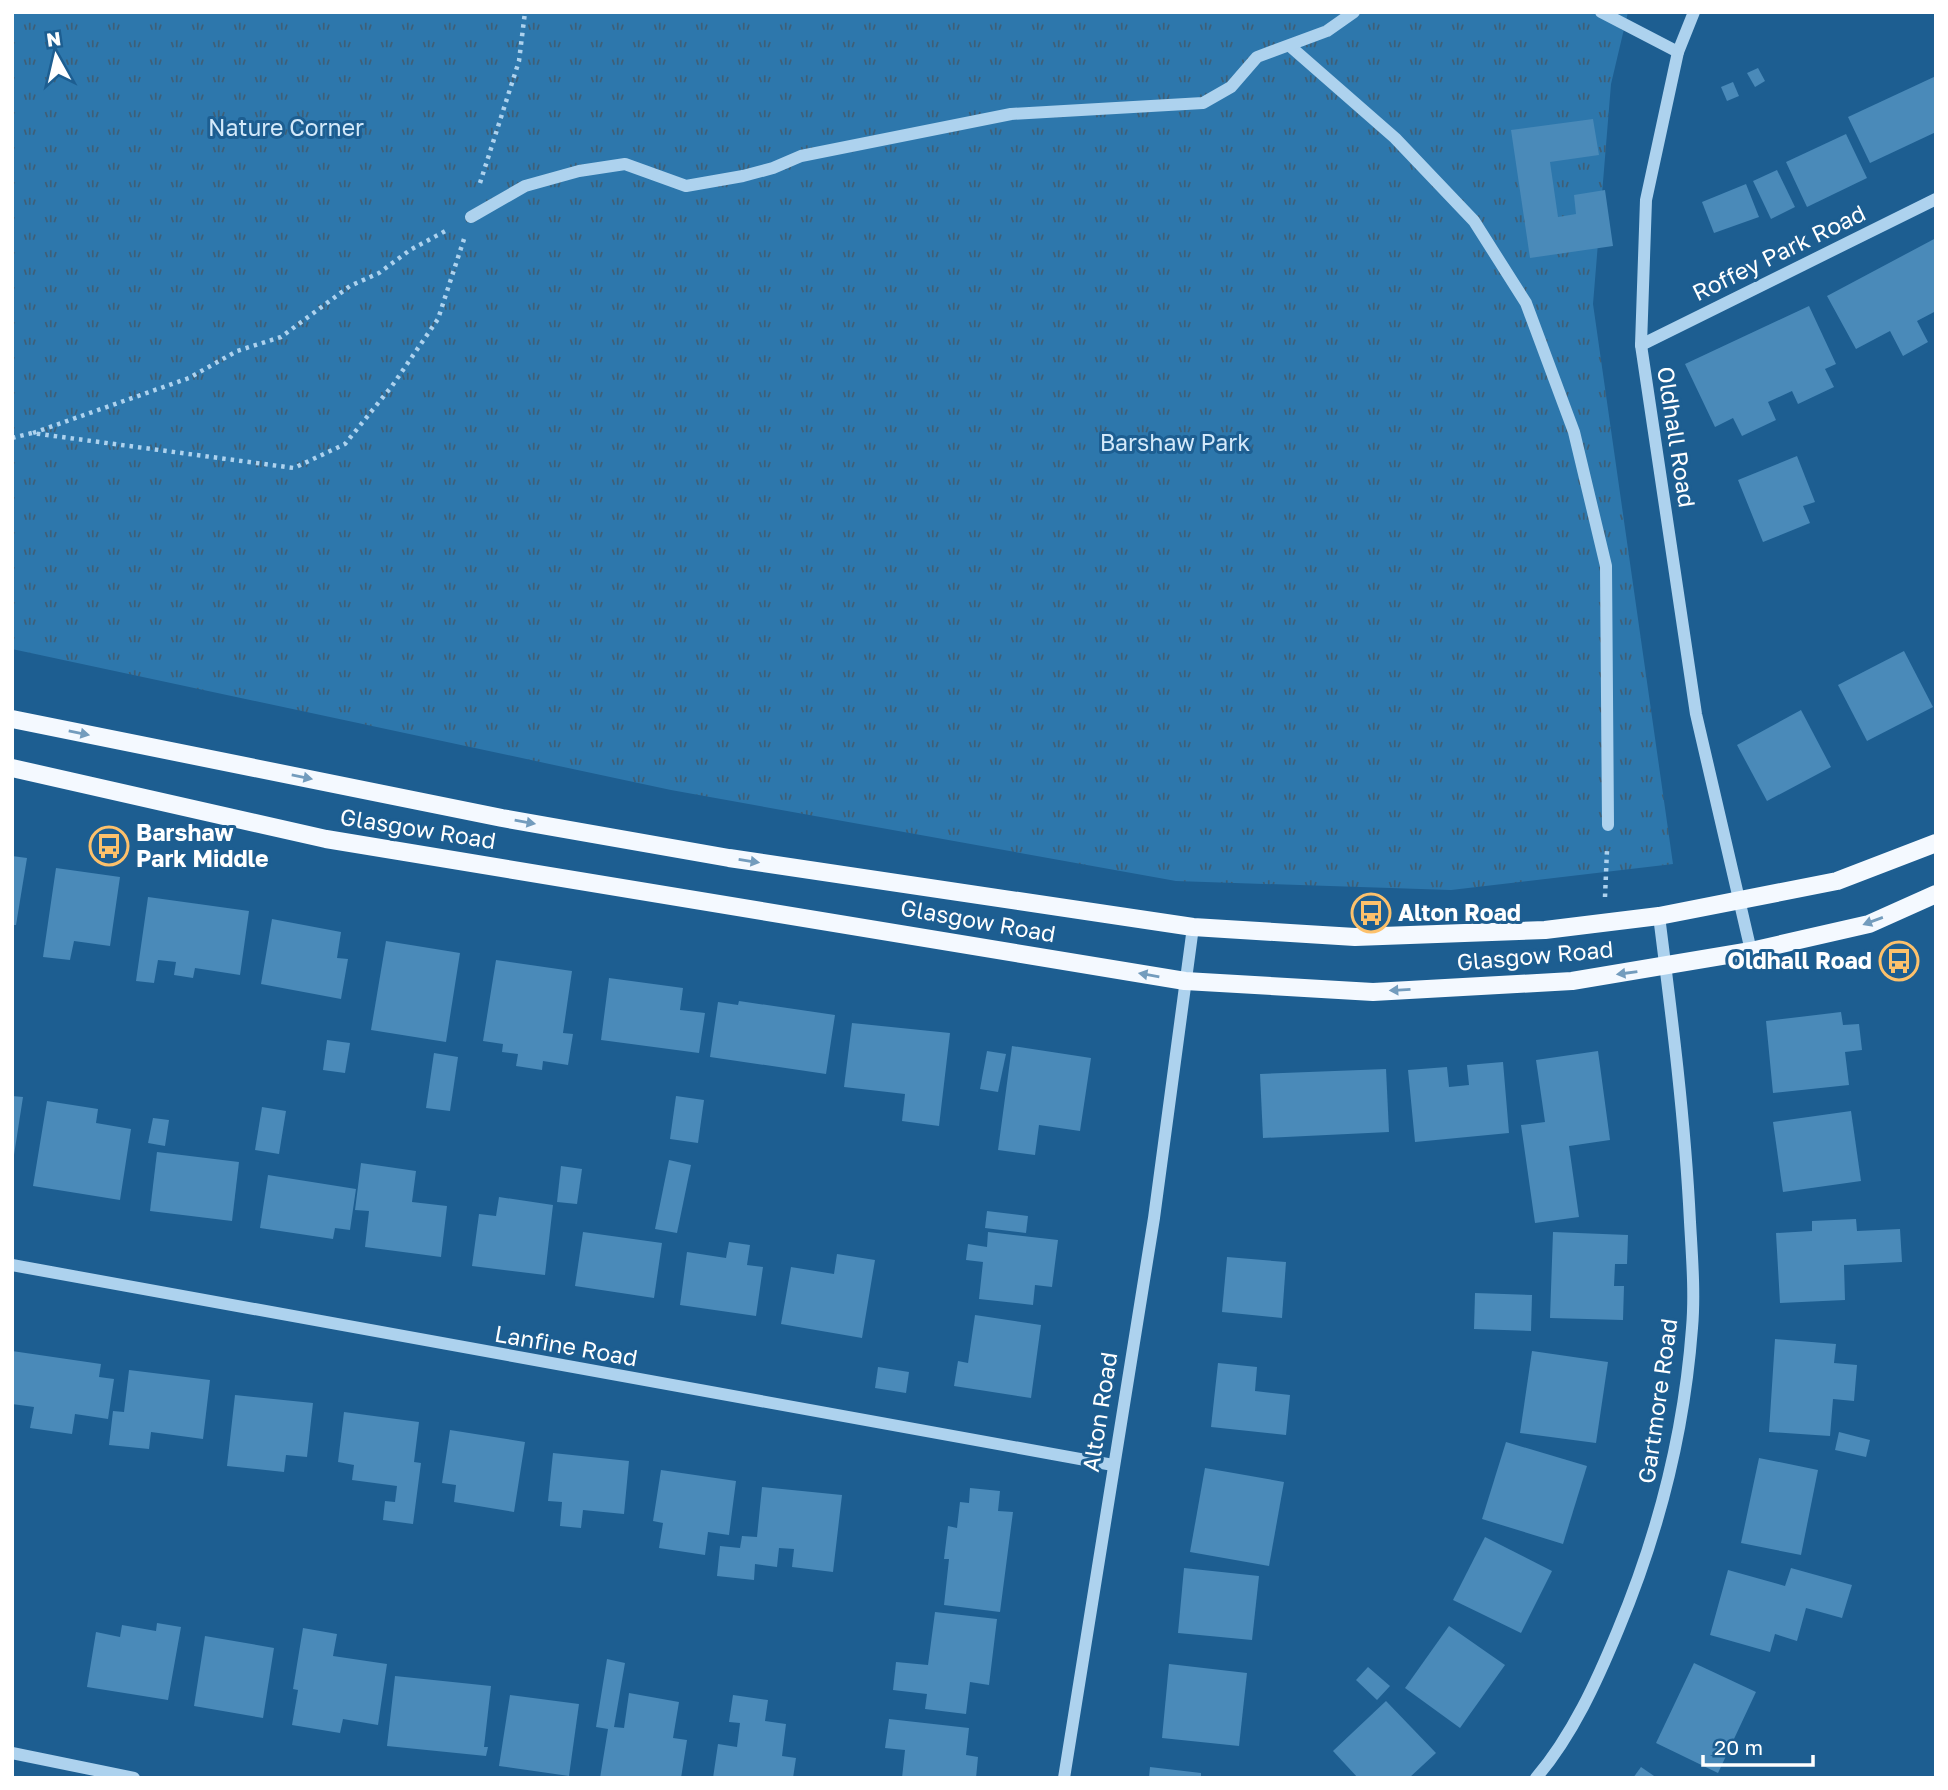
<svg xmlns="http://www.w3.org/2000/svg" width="1948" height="1790" viewBox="0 0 1948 1790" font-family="'Golos Text',sans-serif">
	<defs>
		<pattern id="park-tufts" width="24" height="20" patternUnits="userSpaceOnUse" patternTransform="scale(1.75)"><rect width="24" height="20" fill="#2d77ac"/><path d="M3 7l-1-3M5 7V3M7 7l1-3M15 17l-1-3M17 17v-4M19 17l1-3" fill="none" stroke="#3e5f77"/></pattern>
	</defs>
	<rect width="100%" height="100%" fill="#1d5e91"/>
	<polygon fill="url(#park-tufts)" points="12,12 1628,12 1611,84 1593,304 1673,864 1451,890 1176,881 671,790 12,649"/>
	<g fill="#4a8ab9">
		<polygon points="1758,68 1765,81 1755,87 1747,73"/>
		<polygon points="1936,76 1936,132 1870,163 1848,117"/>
		<polygon points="1733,82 1739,96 1727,101 1721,87"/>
		<polygon points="1593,119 1599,155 1550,162 1558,217 1576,214 1574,195 1605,190 1613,246 1530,258 1511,130"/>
		<polygon points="1846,134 1867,178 1807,207 1786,162"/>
		<polygon points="1777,170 1795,207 1771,219 1753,181"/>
		<polygon points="1746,184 1759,217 1714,233 1702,202"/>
		<polygon points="1936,238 1936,311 1917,321 1928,342 1903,356 1890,331 1856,349 1827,296"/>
		<polygon points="1809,306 1836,364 1825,369 1834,387 1798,404 1792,391 1768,402 1776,420 1742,436 1733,418 1715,427 1685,364"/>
		<polygon points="1797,456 1815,502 1803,506 1810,523 1763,542 1738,480"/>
		<polygon points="1904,651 1933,707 1867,741 1838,685"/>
		<polygon points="1801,710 1831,767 1767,801 1737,745"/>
		<polygon points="12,856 27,858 16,925 12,925"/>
		<polygon points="56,868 120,877 110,946 74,941 70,960 43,957"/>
		<polygon points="148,897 249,911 240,975 195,968 193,978 174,975 176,962 158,960 154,983 136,981"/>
		<polygon points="272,919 341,932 337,958 348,959 341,999 261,984"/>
		<polygon points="386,941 460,953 446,1042 371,1030"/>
		<polygon points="496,960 572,971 563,1033 573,1034 568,1065 543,1061 542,1070 516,1066 518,1054 502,1052 503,1044 483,1041"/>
		<polygon points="609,978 683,988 680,1010 705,1013 699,1053 601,1040"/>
		<polygon points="739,1001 835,1015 826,1074 710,1057 718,1002 738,1005"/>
		<polygon points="1841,1012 1843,1025 1859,1024 1862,1050 1845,1052 1849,1085 1773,1093 1766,1021"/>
		<polygon points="852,1023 950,1033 939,1126 902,1121 905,1094 844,1087"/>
		<polygon points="327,1040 350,1043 345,1073 323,1070"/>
		<polygon points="1012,1046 1091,1058 1080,1131 1039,1125 1035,1155 998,1150"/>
		<polygon points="987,1051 1006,1054 998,1092 980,1089"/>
		<polygon points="1598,1051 1610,1140 1569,1146 1579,1217 1535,1223 1521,1125 1545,1122 1536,1060"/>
		<polygon points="434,1053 458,1057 450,1111 426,1108"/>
		<polygon points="1503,1062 1509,1133 1415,1142 1408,1070 1447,1067 1449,1087 1469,1085 1467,1065"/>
		<polygon points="1386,1069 1389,1132 1263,1138 1260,1074"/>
		<polygon points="12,1096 23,1097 14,1155 12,1155"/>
		<polygon points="676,1096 704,1100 698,1143 670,1139"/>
		<polygon points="47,1101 98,1109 96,1123 131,1129 120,1200 33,1186"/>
		<polygon points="262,1107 286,1111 279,1154 255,1150"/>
		<polygon points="1851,1111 1861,1181 1783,1192 1773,1122"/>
		<polygon points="153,1118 169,1120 165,1146 148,1143"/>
		<polygon points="157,1152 239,1162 232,1221 150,1211"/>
		<polygon points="669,1160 691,1165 677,1233 655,1229"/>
		<polygon points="361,1163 416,1171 412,1202 447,1206 441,1257 365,1247 369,1211 355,1210"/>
		<polygon points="561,1166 582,1169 577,1204 557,1202"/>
		<polygon points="268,1175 356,1189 350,1230 335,1228 333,1239 260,1228"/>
		<polygon points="499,1197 553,1205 545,1275 472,1266 479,1214 496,1216"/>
		<polygon points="987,1211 1028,1216 1026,1233 985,1228"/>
		<polygon points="1856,1219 1857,1231 1900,1229 1902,1262 1844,1265 1845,1300 1780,1303 1776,1233 1812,1231 1812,1221"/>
		<polygon points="583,1232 662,1243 654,1298 575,1286"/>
		<polygon points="988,1232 1058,1240 1052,1287 1035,1285 1033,1305 979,1299 983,1262 966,1260 968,1244 987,1247"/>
		<polygon points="1553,1232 1628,1235 1627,1264 1615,1264 1614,1286 1624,1286 1623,1320 1550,1318"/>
		<polygon points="729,1242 750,1245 747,1265 763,1267 756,1316 680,1305 687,1252 726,1258"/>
		<polygon points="837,1254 875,1260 862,1338 781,1324 791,1267 834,1274"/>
		<polygon points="1227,1257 1286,1262 1282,1318 1222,1312"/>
		<polygon points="1475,1293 1532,1295 1531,1331 1474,1329"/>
		<polygon points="975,1315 1041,1325 1031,1398 954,1386 958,1361 968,1363"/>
		<polygon points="1775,1339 1836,1344 1834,1363 1857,1365 1854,1401 1833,1399 1830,1436 1769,1432"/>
		<polygon points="12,1351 101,1364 99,1377 114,1379 108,1419 75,1414 72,1434 30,1428 34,1407 12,1404"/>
		<polygon points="1532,1351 1608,1362 1596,1443 1520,1433"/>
		<polygon points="1218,1363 1257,1367 1255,1391 1290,1395 1286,1435 1211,1427"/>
		<polygon points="878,1367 909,1372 906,1393 875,1388"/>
		<polygon points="129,1370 210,1380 203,1439 151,1432 149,1449 109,1445 113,1411 124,1412"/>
		<polygon points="235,1395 313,1403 307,1457 286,1455 284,1472 227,1466"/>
		<polygon points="344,1412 419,1422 414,1462 421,1463 413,1524 383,1520 385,1501 395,1502 397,1486 352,1480 354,1465 338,1462"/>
		<polygon points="450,1430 525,1442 514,1512 454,1502 456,1485 442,1483"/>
		<polygon points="1839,1432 1870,1440 1866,1457 1835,1450"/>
		<polygon points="1506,1442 1587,1466 1563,1544 1482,1519"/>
		<polygon points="553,1453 629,1461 624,1514 583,1510 581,1528 560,1526 562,1502 548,1501"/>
		<polygon points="1759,1458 1818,1470 1801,1555 1741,1543"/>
		<polygon points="1205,1468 1284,1482 1269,1566 1190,1552"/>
		<polygon points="661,1470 736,1481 729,1535 708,1532 705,1555 659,1548 663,1523 653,1521"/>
		<polygon points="762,1487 842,1495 833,1572 792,1567 794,1549 779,1548 777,1567 755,1564 754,1580 717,1576 720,1546 740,1548 742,1536 757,1537"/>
		<polygon points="970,1488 1000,1491 998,1511 1013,1512 1000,1612 944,1605 949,1559 944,1559 948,1526 957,1528 960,1502 969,1503"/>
		<polygon points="1485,1537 1552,1571 1521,1633 1453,1600"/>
		<polygon points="1184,1568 1259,1576 1252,1640 1178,1633"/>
		<polygon points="1791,1568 1852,1585 1842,1618 1806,1608 1797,1641 1775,1634 1770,1652 1710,1635 1728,1570 1785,1586"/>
		<polygon points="935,1612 997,1619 989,1685 970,1682 966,1714 925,1709 927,1694 893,1690 896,1662 928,1665"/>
		<polygon points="157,1623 181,1627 168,1700 87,1687 96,1632 120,1637 122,1625 156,1631"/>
		<polygon points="1449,1626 1505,1665 1460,1728 1405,1688"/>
		<polygon points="303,1628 337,1634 333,1656 387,1664 378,1725 343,1719 340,1733 292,1725 298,1690 293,1689"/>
		<polygon points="205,1636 274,1648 263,1718 194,1706"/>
		<polygon points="607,1659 625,1663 614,1727 624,1728 629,1693 679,1702 673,1738 687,1740 681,1778 600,1778 608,1729 596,1727"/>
		<polygon points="1694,1663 1756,1692 1718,1773 1656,1743"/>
		<polygon points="1169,1664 1247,1673 1239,1746 1162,1738"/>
		<polygon points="1368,1667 1390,1686 1377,1700 1356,1680"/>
		<polygon points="395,1676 491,1686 484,1747 488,1747 486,1756 387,1746"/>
		<polygon points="510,1695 579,1704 569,1776 499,1766"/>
		<polygon points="733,1695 768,1700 765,1721 786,1724 782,1756 796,1758 793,1778 713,1778 718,1744 737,1747 740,1723 729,1722"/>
		<polygon points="1386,1701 1436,1753 1409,1778 1358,1778 1333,1751"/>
		<polygon points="889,1719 969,1728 966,1755 978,1757 976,1778 902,1778 905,1750 885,1748"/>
		<polygon points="1150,1767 1201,1773 1201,1778 1149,1778"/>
		<polygon points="1641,1767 1657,1778 1633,1778"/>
	</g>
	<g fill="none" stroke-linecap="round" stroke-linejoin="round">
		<g stroke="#add2ee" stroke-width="4.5" stroke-dasharray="3.5 5" stroke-linecap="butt">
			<polyline points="480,183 519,61 525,12"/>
			<polyline points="33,433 189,378 237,351 281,337 350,286 379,273 410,250 449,229"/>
			<polyline points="12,438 32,433 294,468 345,444 392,386 438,319 464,239"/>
			<polyline points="1605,897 1607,850"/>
		</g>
		<g stroke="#add2ee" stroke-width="12">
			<polyline points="1601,12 1678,52"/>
			<polyline points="1694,12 1678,52 1646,200 1641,345 1696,714 1751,951"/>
			<polyline points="1291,47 1395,138 1474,221 1526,303 1574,432 1606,566 1608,825"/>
			<polyline points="471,217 525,186 579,171 625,164 686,186 743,176 773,168 801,156 1011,114 1203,103 1231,87 1257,57 1327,31 1354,12"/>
			<polyline points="1641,345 1936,199"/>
			<polyline points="12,1265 1113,1465"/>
			<polyline points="12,1753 134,1778"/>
			<polyline points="1064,1778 1154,1218 1193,927"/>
			<path d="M1536 1778C1572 1736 1597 1681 1618 1630 1659 1532 1684 1435 1692 1328 1695 1294 1692 1257 1690 1222 1685 1120 1672 1018 1659 916"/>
		</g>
		<g stroke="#f4f9ff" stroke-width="18">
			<polyline points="12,719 502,818 729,858 1193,927 1355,937 1545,930 1659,916 1837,881 1936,843"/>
			<polyline points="12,768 326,839 1185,981 1373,992 1572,981 1751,951 1869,924 1936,894"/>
		</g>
	</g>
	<defs><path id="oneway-solid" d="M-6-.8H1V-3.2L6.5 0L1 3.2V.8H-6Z" transform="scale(1.75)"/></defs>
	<g fill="#739cbd">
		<use href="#oneway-solid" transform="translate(79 733) rotate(11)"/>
		<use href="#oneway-solid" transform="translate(302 777) rotate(11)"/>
		<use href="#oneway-solid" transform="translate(525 822) rotate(10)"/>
		<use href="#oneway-solid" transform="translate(749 861) rotate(9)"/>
		<use href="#oneway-solid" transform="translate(1873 921) rotate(160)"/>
		<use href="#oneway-solid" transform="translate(1627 973) rotate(172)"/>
		<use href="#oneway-solid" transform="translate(1149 975) rotate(-170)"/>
		<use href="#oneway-solid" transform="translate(1400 990) rotate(177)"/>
	</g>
	<defs>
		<symbol id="bus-ring" viewBox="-11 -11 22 22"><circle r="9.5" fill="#1d5e91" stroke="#fdc16b" stroke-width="1.5"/><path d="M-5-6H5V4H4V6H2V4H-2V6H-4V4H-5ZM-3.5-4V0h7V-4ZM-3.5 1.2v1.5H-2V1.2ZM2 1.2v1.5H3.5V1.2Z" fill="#fdc16b"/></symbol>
	</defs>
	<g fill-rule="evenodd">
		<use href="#bus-ring" x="87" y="824" width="44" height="44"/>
		<use href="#bus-ring" x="1349" y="891" width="44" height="44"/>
		<use href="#bus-ring" x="1877" y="939" width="44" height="44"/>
	</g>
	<g text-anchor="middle" stroke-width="6" stroke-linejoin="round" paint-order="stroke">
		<g font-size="23" fill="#d3e9fa" stroke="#1d5e91">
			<text x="286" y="136">Nature Corner</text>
			<text x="1175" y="451">Barshaw Park</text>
		</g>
		<g font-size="23" fill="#fff" stroke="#1d5e91">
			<text transform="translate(1779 253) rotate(-26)" y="8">Roffey Park Road</text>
			<text transform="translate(1676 437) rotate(81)" y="8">Oldhall Road</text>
			<text transform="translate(418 829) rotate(9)" y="8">Glasgow Road</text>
			<text transform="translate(978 921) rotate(10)" y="8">Glasgow Road</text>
			<text transform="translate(1535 956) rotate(-5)" y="8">Glasgow Road</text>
			<text transform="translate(566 1346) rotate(10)" y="8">Lanfine Road</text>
			<text transform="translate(1658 1401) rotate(-82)" y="8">Gartmore Road</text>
			<text transform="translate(1100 1412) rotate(-81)" y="8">Alton Road</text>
		</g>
		<g font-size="23" font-weight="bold" fill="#fff" stroke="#1d5e91" text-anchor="start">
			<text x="136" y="841">Barshaw<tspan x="136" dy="26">Park Middle</tspan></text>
			<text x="1398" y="921">Alton Road</text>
			<text x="1872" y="969" text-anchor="end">Oldhall Road</text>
		</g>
	</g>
	<rect width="1948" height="1790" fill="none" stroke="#ffffff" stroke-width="28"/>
	<g transform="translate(56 56) rotate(352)" stroke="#1d5e91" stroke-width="5" paint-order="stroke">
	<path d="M0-5L12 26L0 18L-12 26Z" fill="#ffffff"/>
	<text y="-10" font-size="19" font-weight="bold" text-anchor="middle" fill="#ffffff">N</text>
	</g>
	<path d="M1703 1755v10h110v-10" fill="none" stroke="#ffffff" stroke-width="3.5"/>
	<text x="1714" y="1755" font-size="21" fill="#ffffff" stroke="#1d5e91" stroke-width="5" paint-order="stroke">20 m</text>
</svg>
